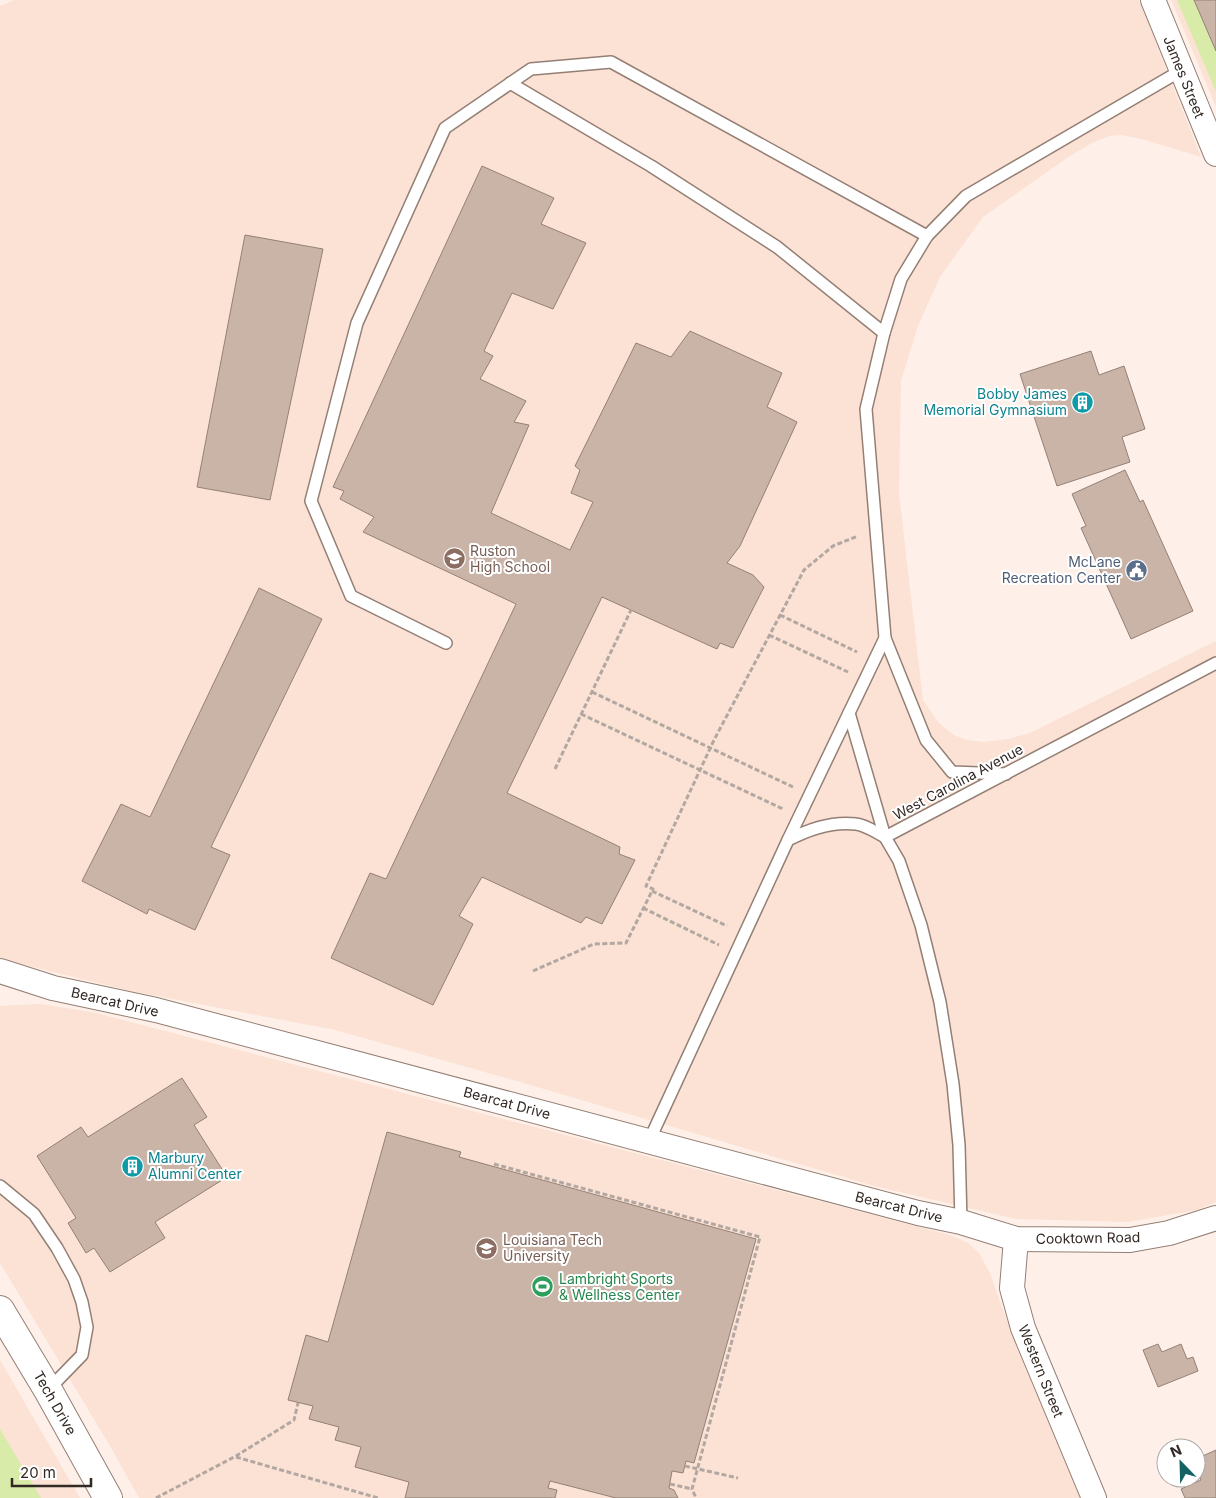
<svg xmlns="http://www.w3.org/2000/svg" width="1216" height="1498" viewBox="0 0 1216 1498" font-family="Inter,sans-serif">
	<rect width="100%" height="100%" fill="#fef0e8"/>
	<g fill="#fbe2d5">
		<polygon points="14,0 1139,0 1201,157 1142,139 1121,135 1109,136 1092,143 1070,156 983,217 940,277 918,326 901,381 899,493 923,700 939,723 954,735 967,740 984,742 1008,739 1030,733 1216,641 1216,1202 1197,1210 1128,1222 1016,1219 874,1186 506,1078 335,1030 131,991 0,959 0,6"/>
		<polygon points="1171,0 1216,0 1216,107 1186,35"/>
		<polygon points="40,1004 92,1012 950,1235 968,1243 979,1253 990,1273 1002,1307 1026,1369 1081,1498 139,1498 110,1446 0,1263 0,1006"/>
		<polygon points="0,1360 51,1448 80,1498 0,1498"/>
	</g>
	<g fill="#d9eba8">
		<polygon points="1177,0 1216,0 1216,92"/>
		<polygon points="0,1429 41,1498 0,1498"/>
	</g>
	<g fill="#cab4a8" stroke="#958075">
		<polygon points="1194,0 1216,0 1216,51"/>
		<polygon points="482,166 554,198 541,224 586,243 553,309 512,293 484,351 493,356 480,379 526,401 514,422 529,425 491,513 570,550 593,502 571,493 580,470 575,466 636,343 671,357 690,331 782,373 767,407 797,422 740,546 727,563 753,575 764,587 733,648 720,643 717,649 602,597 507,793 620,847 619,854 635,860 602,924 586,917 581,923 482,877 459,916 473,924 433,1005 331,958 370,873 386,879 516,604 363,532 374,517 340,499 344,491 333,487"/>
		<polygon points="245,235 323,249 270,500 197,487"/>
		<polygon points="1091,351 1099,375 1124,366 1145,429 1122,437 1130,462 1057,486 1020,374"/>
		<polygon points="1125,470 1140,502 1143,500 1193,611 1131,639 1081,528 1086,526 1072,494"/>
		<polygon points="259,588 322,619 211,847 230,855 195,930 149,909 147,914 82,881 121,804 150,817"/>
		<polygon points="182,1078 207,1117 194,1125 227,1177 155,1222 165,1238 110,1272 94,1248 86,1253 68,1223 76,1218 37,1156 81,1127 88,1137"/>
		<polygon points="387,1132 461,1152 459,1157 756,1239 694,1463 686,1461 683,1473 672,1471 669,1488 674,1490 678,1498 616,1498 550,1481 548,1488 557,1490 555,1498 405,1498 409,1482 355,1467 361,1447 335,1440 339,1427 309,1419 313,1406 288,1400 306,1335 328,1342"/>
		<polygon points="1158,1344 1162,1352 1181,1344 1187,1359 1193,1357 1198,1371 1158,1387 1143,1350"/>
		<polygon points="1216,1450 1216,1498 1185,1498 1181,1489 1201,1480 1196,1468 1196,1459"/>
	</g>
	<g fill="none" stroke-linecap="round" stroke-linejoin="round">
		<defs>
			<g id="lane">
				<polyline points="510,83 651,166 777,247 884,333"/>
				<polyline points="885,638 926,740 952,772 1006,774"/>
				<polyline points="446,643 351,596 311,501 357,323 445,128 531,69 611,62 927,236"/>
				<polyline points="849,713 885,837 899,861 921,925 940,1002 953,1084 959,1145 961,1222"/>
				<polyline points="788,840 885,638 866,409 884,333 901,279 927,236 966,196 1182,70"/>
				<path d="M649 1141 788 840C809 829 832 821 856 824 866 825 877 833 885 837L1216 663"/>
				<polyline points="0,1186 34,1214 57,1248 74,1279 82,1302 87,1327 82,1355 48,1390"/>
			</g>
			<g id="street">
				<polyline points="1153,0 1216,154"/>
				<polyline points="0,971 53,988 156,1010 918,1213 961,1222 1016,1239 1130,1240 1169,1233 1216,1218"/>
				<polyline points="1016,1239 1012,1288 1023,1328 1094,1498"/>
			</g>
			<polyline id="secondary" points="0,1310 48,1390 108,1498"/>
		</defs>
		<use href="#lane" stroke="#947f74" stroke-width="14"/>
		<use href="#street" stroke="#947f74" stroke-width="26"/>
		<use href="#secondary" stroke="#947f74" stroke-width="30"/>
		<g stroke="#b3a7a1" stroke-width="3" stroke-dasharray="5 2.5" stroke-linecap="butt">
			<polyline points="780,615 857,652"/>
			<polyline points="769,635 848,672"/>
			<polyline points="592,692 793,787"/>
			<polyline points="581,714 783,809"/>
			<polyline points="555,769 631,610"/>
			<polyline points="652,891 727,926"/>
			<polyline points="643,908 719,945"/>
			<polyline points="533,971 594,944 626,943 653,889 646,886 714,740 804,570 833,546 858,536"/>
			<polyline points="494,1164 760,1237 692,1489 696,1498"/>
			<polyline points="236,1457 378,1498"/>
			<polyline points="685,1466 738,1478"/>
			<polyline points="670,1484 692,1489"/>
			<polyline points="156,1498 236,1456 294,1420 298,1403"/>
		</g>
		<use href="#lane" stroke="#fff" stroke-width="11"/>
		<use href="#street" stroke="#fff" stroke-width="24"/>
		<use href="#secondary" stroke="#fff" stroke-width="28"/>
	</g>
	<defs>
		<symbol id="building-disc" viewBox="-11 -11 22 22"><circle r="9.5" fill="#0f9aa8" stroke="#fff"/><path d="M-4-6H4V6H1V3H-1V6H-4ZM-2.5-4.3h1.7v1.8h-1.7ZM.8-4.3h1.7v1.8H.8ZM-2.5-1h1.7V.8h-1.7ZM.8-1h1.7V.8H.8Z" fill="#fff"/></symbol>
		<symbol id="school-disc" viewBox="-11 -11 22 22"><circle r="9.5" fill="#8d6e63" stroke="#fff"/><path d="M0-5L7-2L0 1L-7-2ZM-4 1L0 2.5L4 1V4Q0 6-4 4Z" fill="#fff"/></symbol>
		<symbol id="civic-disc" viewBox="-11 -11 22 22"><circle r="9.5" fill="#5c6f8a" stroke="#fff"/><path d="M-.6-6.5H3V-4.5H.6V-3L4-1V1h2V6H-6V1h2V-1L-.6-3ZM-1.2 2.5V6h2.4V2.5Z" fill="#fff"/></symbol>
		<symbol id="university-disc" viewBox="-11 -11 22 22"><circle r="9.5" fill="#8d6e63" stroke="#fff"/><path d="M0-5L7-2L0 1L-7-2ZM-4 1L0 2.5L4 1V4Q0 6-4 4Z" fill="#fff"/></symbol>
		<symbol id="stadium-disc" viewBox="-11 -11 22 22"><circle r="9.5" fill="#2e9e5b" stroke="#fff"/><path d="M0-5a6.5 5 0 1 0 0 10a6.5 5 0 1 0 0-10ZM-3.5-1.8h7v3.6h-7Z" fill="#fff"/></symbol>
	</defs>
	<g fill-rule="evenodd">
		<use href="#building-disc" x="1070" y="390" width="25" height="25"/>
		<use href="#school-disc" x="442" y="546" width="25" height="25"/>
		<use href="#civic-disc" x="1124" y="558" width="25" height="25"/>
		<use href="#building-disc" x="120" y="1154" width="25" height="25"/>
		<use href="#university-disc" x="474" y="1236" width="25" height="25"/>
		<use href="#stadium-disc" x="530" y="1274" width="25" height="25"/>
	</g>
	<g text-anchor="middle" stroke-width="4" stroke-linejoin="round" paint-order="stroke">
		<g font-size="14" fill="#322925" stroke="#fff">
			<text transform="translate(1184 77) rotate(68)" y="5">James Street</text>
			<text transform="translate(958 782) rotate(-28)" y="5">West Carolina Avenue</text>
			<text transform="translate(115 1002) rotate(13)" y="5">Bearcat Drive</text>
			<text transform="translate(507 1103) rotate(15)" y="5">Bearcat Drive</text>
			<text transform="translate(899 1207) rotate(14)" y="5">Bearcat Drive</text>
			<text transform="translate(1088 1238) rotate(-1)" y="5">Cooktown Road</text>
			<text transform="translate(1041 1371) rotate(68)" y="5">Western Street</text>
			<text transform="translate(55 1403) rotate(60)" y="5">Tech Drive</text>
		</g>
		<g font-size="14" fill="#0d838f" stroke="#fff" text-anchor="end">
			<text x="1067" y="399">Bobby James<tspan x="1067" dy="16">Memorial Gymnasium</tspan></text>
			<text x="148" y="1163" text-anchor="start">Marbury<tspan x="148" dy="16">Alumni Center</tspan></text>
		</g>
		<g font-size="14" fill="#785e54" stroke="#fff" text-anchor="start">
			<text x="470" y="556">Ruston<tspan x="470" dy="16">High School</tspan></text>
			<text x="503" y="1245">Louisiana Tech<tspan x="503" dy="16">University</tspan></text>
		</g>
		<g font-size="14" fill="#4e5e75" stroke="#fff" text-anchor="end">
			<text x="1121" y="567">McLane<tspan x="1121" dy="16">Recreation Center</tspan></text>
		</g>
		<g font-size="14" fill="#27864d" stroke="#fff" text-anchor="start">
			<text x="559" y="1284">Lambright Sports<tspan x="559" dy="16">&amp; Wellness Center</tspan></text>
		</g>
	</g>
	<g transform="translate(1181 1463) rotate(337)"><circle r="24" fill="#ffffff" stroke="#ada9a8"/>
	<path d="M0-4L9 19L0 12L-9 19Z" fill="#136362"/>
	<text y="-8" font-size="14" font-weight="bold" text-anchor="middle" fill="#322925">N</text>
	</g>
	<path d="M12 1478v8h79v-8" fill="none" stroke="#322925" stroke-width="2.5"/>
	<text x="20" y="1478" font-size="15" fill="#322925" stroke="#ffffff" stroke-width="4" paint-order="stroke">20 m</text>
</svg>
